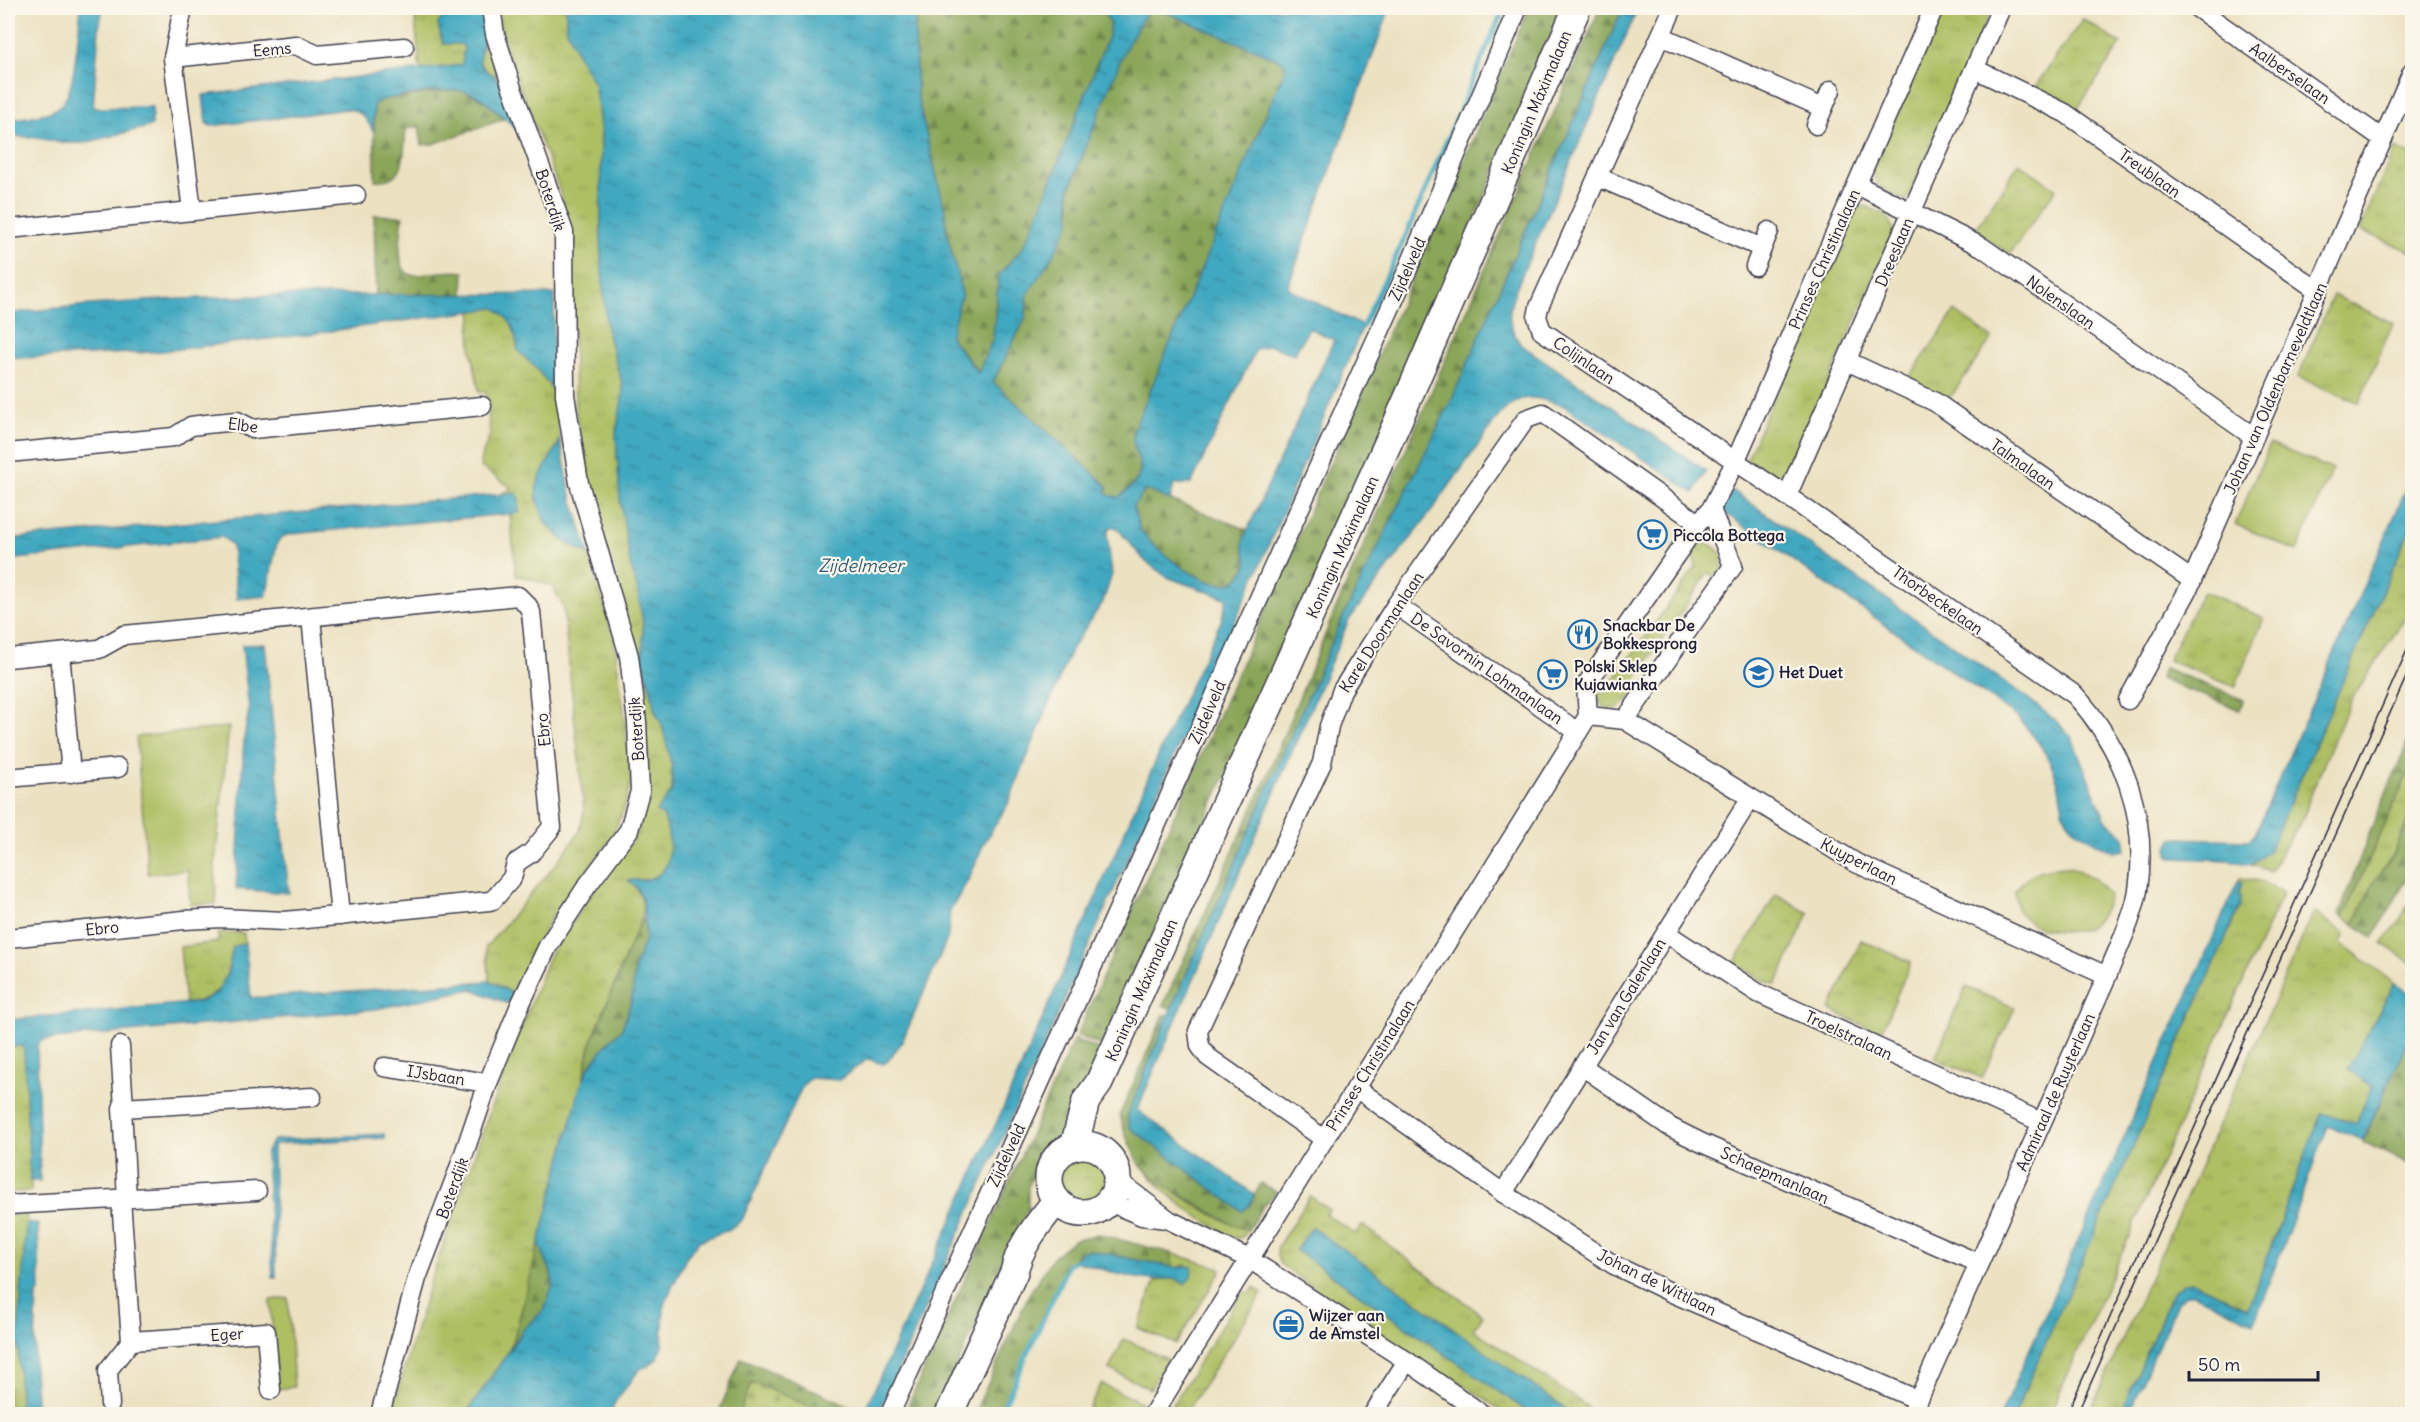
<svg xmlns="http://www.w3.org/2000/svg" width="2420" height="1422" viewBox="0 0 2420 1422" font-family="Delius,sans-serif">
	<defs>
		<pattern id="grass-tufts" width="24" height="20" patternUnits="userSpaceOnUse" patternTransform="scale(1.5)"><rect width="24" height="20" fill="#aebf63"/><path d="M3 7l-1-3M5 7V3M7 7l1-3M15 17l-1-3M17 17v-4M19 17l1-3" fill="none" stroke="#95a457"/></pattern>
		<pattern id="forest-firs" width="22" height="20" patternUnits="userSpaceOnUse" patternTransform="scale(1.5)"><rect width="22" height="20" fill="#8aa659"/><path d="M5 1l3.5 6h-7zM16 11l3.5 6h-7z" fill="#70874b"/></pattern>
		<pattern id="cemetery-stones" width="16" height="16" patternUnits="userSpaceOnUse" patternTransform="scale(1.5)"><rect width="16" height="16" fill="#aebf63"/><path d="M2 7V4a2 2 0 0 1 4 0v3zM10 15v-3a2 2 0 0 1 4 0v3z" fill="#95a457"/></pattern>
		<pattern id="water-ripples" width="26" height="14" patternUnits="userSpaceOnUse" patternTransform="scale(1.5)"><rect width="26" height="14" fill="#40a8c0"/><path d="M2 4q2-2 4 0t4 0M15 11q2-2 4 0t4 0" fill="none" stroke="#35889d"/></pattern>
	</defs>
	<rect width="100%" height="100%" fill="#fbf7ec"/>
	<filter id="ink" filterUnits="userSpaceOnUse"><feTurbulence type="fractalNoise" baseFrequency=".0167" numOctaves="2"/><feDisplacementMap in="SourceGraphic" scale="12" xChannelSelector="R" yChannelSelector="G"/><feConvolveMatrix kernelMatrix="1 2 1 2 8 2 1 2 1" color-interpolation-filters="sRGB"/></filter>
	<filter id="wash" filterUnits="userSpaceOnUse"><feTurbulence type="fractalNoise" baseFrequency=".008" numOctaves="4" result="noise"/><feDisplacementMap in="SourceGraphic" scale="24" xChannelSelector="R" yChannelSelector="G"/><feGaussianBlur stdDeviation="1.35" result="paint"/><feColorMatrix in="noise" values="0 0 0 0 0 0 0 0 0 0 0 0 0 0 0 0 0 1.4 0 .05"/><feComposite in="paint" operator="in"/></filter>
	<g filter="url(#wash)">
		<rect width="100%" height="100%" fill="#ece2c2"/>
		<g fill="url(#grass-tufts)" stroke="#68704f" stroke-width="1.5">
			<polygon points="414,8 449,8 438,24 443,44 462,44 464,48 462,65 420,71"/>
			<path d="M497 8H566V27L576 51 594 83 598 107 601 136V258L607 331 622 383 623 395 616 434 620 499 630 563 637 588 643 622V661L653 698 654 709 662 725 672 767V791L657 812 663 815C670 833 677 868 653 878 646 881 636 880 629 880 647 897 646 914 634 935L590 1046 583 1082 514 1339 506 1356 466 1414H391L429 1286 494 1099 549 956 600 882 631 843 638 831 646 798 648 754 641 703 597 518 582 450 575 405 571 234 558 186 506 50Z"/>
			<polygon points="1945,8 1992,8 1907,201 1880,188 1871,170"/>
			<polygon points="2083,19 2121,44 2074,114 2031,92"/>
			<path d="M485 33 497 77C472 65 479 55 485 33Z"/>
			<polygon points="2395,148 2412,156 2412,252 2360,230"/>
			<polygon points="2019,163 2056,189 2010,254 1973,233"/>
			<polygon points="1865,206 1887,215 1894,231 1788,476 1780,485 1747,459 1854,209"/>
			<polygon points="2333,295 2393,323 2359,403 2298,377"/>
			<polygon points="495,308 508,317 515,332 518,351 537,369 556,394 560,440 541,475 536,497 545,523 567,544 589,554 613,635 624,710 631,782 623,812 608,843 551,918 512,993 490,981 486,947 556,864 580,831 584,811 563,606 553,587 527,577 516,576 510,514 519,513 516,493 500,494 510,490 509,486 481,467 480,461 490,434 486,392 479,392 471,348 470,330 473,310"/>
			<polygon points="1955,311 1992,338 1945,405 1906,382"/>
			<polygon points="2412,524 2412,602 2404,620 2352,698 2309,799 2305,815 2270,871 2252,865 2269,850"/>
			<path d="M1703 543C1720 546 1727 558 1720 575L1713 576 1708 573 1634 681 1637 692 1616 710 1605 708 1593 695 1605 692 1696 567 1692 547Z"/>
			<polygon points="2203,591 2264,618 2235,687 2168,660"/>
			<polygon points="2412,765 2412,810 2394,854 2374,882 2354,924 2343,917"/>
			<polygon points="2240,878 2259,881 2283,892 2050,1414 2014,1414 2240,906 2239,894 2242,883 2238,881"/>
			<polygon points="1776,894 1809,913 1776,985 1761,979 1734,963"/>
			<polygon points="2412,898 2412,964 2382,943 2398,923"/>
			<polygon points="2314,912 2345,933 2341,943 2395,983 2348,1069 2372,1086 2356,1124 2321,1113 2248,1308 2193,1282 2174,1290 2120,1414 2089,1414"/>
			<path d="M218 933H244L245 943 233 947C226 982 224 998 185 1004L180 947 218 942Z"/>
			<polygon points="1861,940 1911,962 1881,1033 1830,1010"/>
			<polygon points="1966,987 2015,1008 1982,1078 1935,1058"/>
			<polygon points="20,1046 24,1049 31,1191 8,1192 8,1047"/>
			<circle cx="1083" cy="1179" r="23"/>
			<path d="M1143 1167C1168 1190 1215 1219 1248 1230L1244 1236 1237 1239 1233 1238C1199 1218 1167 1199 1143 1167Z"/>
			<polygon points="1310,1196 1329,1210 1326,1214 1355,1234 1362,1225 1483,1316 1473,1329 1598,1414 1572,1414 1312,1227 1296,1250 1531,1414 1506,1414 1453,1377 1441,1377 1280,1264 1277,1255 1278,1246"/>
			<polygon points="27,1214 18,1338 20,1409 8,1405 8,1215"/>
			<polygon points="1171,1253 1220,1268 1221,1271 1176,1344 1138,1328 1155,1281 1175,1278 1186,1265 1176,1268 1173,1267"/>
			<polygon points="1254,1287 1262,1294 1185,1414 1167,1414 1243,1291 1250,1294"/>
			<polygon points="1124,1339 1167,1359 1150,1389 1109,1369"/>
			<polygon points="1101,1384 1141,1402 1134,1414 1087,1413"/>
		</g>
		<g fill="url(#forest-firs)" stroke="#56644a" stroke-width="1.5">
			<path d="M914 8H1100L1110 22 1109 34 1096 68 1037 217 1023 247 999 275 993 340 978 373C971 359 959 350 950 337L953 323 945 211 917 96Z"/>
			<polygon points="1529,8 1565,8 1389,419 1102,1046 1077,1035 1432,234"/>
			<polygon points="1600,8 1623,8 1452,399 1343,617 1171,1009 1163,1005 1265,781 1331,620"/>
			<path d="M1152 11 1165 12 1284 62 1285 70 1133 435C1142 468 1148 475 1119 497L1107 495V486L993 382 1025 319 1027 295 1071 208 1069 191 1124 51 1144 15Z"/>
			<path d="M458 89C478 95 490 105 504 119L433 144 422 145 419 126 406 129C403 152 408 184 375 180L374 103 381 100Z"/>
			<path d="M374 215 403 216C402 230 394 266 409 274 416 277 425 274 432 273 443 272 453 270 464 272L463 295 376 296Z"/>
			<path d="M1146 490 1248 530 1243 546 1248 563C1245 569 1241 578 1234 581 1208 594 1158 552 1142 533 1137 526 1136 514 1133 506Z"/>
			<polygon points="2164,668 2244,700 2240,710 2160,679"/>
			<polygon points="2412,732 2412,765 2343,917 2339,914 2371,829"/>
			<polygon points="2412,810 2412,870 2373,938 2354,924 2374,882 2394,854"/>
			<polygon points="643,919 646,937 635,966 632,999 622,1029 605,1046 588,1069 583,1082 590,1046 634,935"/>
			<polygon points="1164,1014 1168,1016 1128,1114 1249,1206 1261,1183 1276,1192 1261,1209 1248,1230 1233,1225 1159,1182 1139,1164 1125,1134 1120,1114"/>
			<polygon points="1074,1039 1100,1050 1062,1134 1046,1149 1028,1187 1028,1209 935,1414 904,1414"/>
			<polygon points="2407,1041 2412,1045 2412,1165 2363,1142"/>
			<polygon points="1098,1234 1171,1253 1173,1267 1077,1256 1074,1261 1068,1265 1000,1414 974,1414 1029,1294 1053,1257 1074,1240"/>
			<polygon points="539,1243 551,1272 553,1284 545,1309 523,1330 506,1356 514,1339"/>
			<polygon points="741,1358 864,1412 863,1414 829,1414 756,1384 751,1384 739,1414 718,1414"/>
		</g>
		<polygon fill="url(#cemetery-stones)" stroke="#68704f" stroke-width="1.5" points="751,1384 756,1384 829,1414 739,1414"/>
		<g fill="#aebf63" stroke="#68704f" stroke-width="1.5">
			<polygon points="2270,444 2332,469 2297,551 2235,524"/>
			<polygon points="229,727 215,864 216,904 190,904 188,870 148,874 136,737"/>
			<path d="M2070 867 2094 878 2109 895C2106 907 2102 919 2090 926 2070 937 2030 931 2018 910 2015 905 2016 897 2015 891 2032 869 2044 868 2070 867Z"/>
			<polygon points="288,1298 294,1387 278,1389 270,1300"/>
		</g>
		<g fill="url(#water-ripples)" stroke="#31657e" stroke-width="1.5" fill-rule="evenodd">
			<path d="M81 8H103L99 28 93 108 152 107V126L84 143H61L39 138 11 136 9 120C24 117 46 116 59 107 76 96 78 28 81 8Z"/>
			<path d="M449 8H482C483 15 486 24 485 32 484 55 467 63 497 77L520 133C506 120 491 103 474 94 453 84 404 96 381 100L374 104 373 132C367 119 363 112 348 109L211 126 206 123 203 95 462 65 464 48 462 44H443L438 24Z"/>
			<path d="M566 8H914L917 96 945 211 946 230 962 293 950 337 978 373 993 339 999 275 1023 247 1037 217 1109 34 1110 22 1100 8H1390L1288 286 1291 290 1363 326 1258 570 878 1414H863L1005 1104 1167 735 1221 621 1227 599 1167 577 1145 561 1116 527H1110L1107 534 1112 574 1103 602 1072 648 1008 804 984 843 970 877 950 911 948 937 902 1042 888 1061 883 1064 868 1059 839 1080 811 1078 803 1085 742 1220 728 1230 699 1241 687 1256 664 1305 662 1348 657 1358 650 1365 640 1369 615 1402 610 1414H466L523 1330 545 1309 553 1284 551 1272 539 1243 580 1088 588 1069 605 1046 622 1029 632 999 635 966 646 937 643 900 637 888 628 880C635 880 646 881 652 878 677 869 670 833 663 815L656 812 672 791V767L662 725 654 709 653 698 643 661V622L637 588 630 563 620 499 616 434 623 394 622 383 607 331 601 258V136L598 107 594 83 576 51 566 27ZM1152 11 1165 12 1284 62 1285 69 1134 429C1128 461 1160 468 1119 497L1107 495V486L993 382 1025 319 1028 294 1058 247 1070 221 1069 190 1124 51 1144 16ZM1309 328 1334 340 1244 538 1243 546 1248 563C1245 569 1241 578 1234 582 1208 593 1157 552 1142 532 1137 526 1136 514 1133 506L1146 490 1170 500 1174 484H1191L1256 349 1270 345 1294 355Z"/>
			<path d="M1623 8H1638L1515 291C1507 314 1507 322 1520 344L1706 471 1694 493 1564 406C1534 396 1520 391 1498 417L1433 509 1349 620 1137 1110 1254 1194 1249 1206 1242 1211 1129 1127 1128 1114 1168 1016 1343 617 1452 399Z"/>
			<path d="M555 294 553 337 556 394 537 369 518 351C515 329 513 321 495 308L302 335 154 352 22 358 8 356V314C188 290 373 296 555 294Z"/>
			<path d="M560 440 570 491 589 554C567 544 549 533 540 508 538 501 535 494 537 486 540 472 554 454 560 440Z"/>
			<polygon points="2412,476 2412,524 2269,850 2252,865 2228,860 2171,858 2168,854 2168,848 2173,838 2250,840 2255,834"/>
			<path d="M1732 490 2029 699 2057 722 2072 738 2105 819 2125 837V850L2113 852C2102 846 2078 834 2070 824 2060 812 2062 794 2057 780 2049 754 2035 737 2017 717L1722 511Z"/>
			<polygon points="516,493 519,499 519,513 290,534 282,537 277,543 266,596 237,599 232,545 222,537 8,560 8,539"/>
			<polygon points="265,644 287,876 289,893 236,889 244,738 249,710 242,645"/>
			<polygon points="2238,881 2242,883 2239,894 2241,896 2240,906 2014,1414 2001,1414"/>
			<polygon points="245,943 251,998 490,981 512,993 510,1002 506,1003 472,989 376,1009 42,1040 37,1046 40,1181 30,1181 24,1049 20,1046 8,1047 8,1020 200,1002 217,993 228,972 233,947"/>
			<polygon points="2395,983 2412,995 2412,1045 2407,1042 2363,1140 2328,1126 2254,1323 2194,1294 2187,1294 2177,1303 2128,1414 2120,1414 2174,1290 2182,1284 2192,1282 2248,1308 2321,1113 2356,1124 2372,1086 2348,1069"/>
			<polygon points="384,1134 385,1138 276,1144 273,1146 276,1278 273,1278 266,1152 273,1140"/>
			<polygon points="32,1223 38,1224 40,1292 37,1293 34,1370 37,1414 29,1414 20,1409 18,1338 26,1224"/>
			<polygon points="1312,1227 1572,1414 1531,1414 1296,1250"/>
			<path d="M1089 1250 1176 1268 1192 1266 1191 1277 1185 1284 1175 1278C1141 1285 1106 1270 1074 1261L1081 1252Z"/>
		</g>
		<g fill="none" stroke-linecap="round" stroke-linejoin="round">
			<g stroke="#40a8c0" stroke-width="5">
				<polyline points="1363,326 1407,233 1504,8"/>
				<polyline points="1000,1414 1068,1265 1074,1261"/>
			</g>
		</g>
	</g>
	<g filter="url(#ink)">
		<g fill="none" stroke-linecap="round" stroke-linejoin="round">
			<defs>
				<g id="street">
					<polyline points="183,8 173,58 192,211"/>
					<path d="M1673 8 1539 307 1537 317 1542 331 1787 496 2075 695C2123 748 2149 817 2138 890 2133 919 2118 948 2107 976L1912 1414"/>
					<polyline points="2197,8 2383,139"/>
					<polyline points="1661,36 1823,108"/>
					<polyline points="173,58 296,45 317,55 404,47"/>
					<polyline points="1975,69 2065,113 2317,290"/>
					<polyline points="1816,125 1831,90"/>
					<polyline points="1598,177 1762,248"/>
					<polyline points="1857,185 1982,247 2254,437"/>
					<polyline points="8,229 356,195"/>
					<polyline points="1755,266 1769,231"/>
					<polyline points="1847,361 1935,402 2192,580"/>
					<polyline points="8,453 174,437 191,426 206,424 237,421 253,429 482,406"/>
					<polyline points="1787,496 2001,8"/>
					<polyline points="1396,605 1578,732"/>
					<polyline points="311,617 340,916"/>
					<polyline points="60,653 71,773"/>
					<polyline points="8,658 99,649 124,635 518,596 528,606 531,612 552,827 531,853 516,863 512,878 493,900 489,901 285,921 222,918 184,920 8,938"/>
					<polyline points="2128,700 2187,592 2412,72"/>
					<polyline points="1588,716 1625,720 1856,863 2107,976"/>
					<polyline points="1625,720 1733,566 1711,509"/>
					<polyline points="8,778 118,768"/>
					<polyline points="1666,933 1758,993 2041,1122"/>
					<polyline points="120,1046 124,1108"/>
					<polyline points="1582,1066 1670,1127 1702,1143 1978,1263"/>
					<polyline points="384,1067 488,1083"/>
					<polyline points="1356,1088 1503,1193 1614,1265 1670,1292 1918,1400"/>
					<polyline points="1324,1139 1208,1057 1200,1046 1198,1031 1322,763 1329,726 1342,690 1396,605 1526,419 1543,413 1698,523"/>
					<polyline points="1118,1181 1169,1220 1249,1259 1407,1361 1482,1414"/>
					<polyline points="1503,1193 1750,799"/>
					<polyline points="127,1199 122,1108 312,1097"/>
					<polyline points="1109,1202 1142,1216 1167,1219"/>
					<polyline points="8,1205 257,1191"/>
					<polyline points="131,1341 266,1332 271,1390"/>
					<polyline points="110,1405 108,1370 131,1341 121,1199"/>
					<polyline points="380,1414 417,1278 458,1171 488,1083 520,1005 548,946 587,886 629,830 640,791 637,722 629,656 579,483 565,395 564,232 512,88 495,34 491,8"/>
					<polyline points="890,1414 1408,269 1518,8"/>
					<polyline points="1153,1414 1588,716 1586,685 1698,523 1711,509 1735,462 1934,8"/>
					<polyline points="1373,1414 1407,1361"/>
				</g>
				<g id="secondary">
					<circle cx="1083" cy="1179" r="34"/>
					<polyline points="1074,1146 1086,1101 1099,1083 1397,423 1577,8"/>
					<path d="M949 1414 1014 1272C1020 1244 1039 1223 1056 1201"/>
				</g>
			</defs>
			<use href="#street" stroke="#403f4f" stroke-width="21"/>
			<use href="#secondary" stroke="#403f4f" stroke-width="30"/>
			<use href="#street" stroke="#fff" stroke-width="18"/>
			<use href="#secondary" stroke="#fff" stroke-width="27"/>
			<g stroke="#22223b" stroke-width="1.5">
				<polyline points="2067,1414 2412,639"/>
				<polyline points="2077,1414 2412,664"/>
			</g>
		</g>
	</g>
	<defs>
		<symbol id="supermarket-ring" viewBox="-11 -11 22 22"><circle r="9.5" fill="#fbf7ec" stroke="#1f6fb2" stroke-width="1.5"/><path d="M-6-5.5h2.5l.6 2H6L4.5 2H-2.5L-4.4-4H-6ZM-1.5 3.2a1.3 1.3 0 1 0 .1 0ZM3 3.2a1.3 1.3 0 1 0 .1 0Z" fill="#1f6fb2"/></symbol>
		<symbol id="restaurant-ring" viewBox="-11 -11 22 22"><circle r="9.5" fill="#fbf7ec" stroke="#1f6fb2" stroke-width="1.5"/><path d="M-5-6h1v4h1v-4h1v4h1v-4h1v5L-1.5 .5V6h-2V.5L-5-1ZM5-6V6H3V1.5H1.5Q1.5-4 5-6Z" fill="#1f6fb2"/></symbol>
		<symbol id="school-ring" viewBox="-11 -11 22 22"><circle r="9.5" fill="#fbf7ec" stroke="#1f6fb2" stroke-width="1.5"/><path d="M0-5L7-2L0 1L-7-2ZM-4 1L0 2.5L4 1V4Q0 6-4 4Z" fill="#1f6fb2"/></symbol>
		<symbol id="office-ring" viewBox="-11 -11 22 22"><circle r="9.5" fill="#fbf7ec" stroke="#1f6fb2" stroke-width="1.5"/><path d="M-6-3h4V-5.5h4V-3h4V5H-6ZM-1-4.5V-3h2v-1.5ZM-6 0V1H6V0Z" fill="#1f6fb2"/></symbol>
	</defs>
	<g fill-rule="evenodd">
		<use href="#supermarket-ring" x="1636" y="518" width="33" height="33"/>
		<use href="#restaurant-ring" x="1566" y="618" width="33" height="33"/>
		<use href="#school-ring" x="1742" y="656" width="33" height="33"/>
		<use href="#supermarket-ring" x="1536" y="658" width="33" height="33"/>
		<use href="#office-ring" x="1272" y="1308" width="33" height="33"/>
	</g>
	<g text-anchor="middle" stroke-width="4.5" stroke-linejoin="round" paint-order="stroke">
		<g font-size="16" fill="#22223b" stroke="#fbf7ec">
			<text transform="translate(272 49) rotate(-5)" y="6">Eems</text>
			<text transform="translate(2290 73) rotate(35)" y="6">Aalberselaan</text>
			<text transform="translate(1536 102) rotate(-67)" y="6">Koningin Máximalaan</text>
			<text transform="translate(2150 173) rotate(35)" y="6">Treublaan</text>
			<text transform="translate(551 200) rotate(72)" y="6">Boterdijk</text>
			<text transform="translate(1894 252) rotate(-67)" y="6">Dreeslaan</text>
			<text transform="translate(1824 259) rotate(-66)" y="6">Prinses Christinalaan</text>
			<text transform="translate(1407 269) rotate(-66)" y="6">Zijdelveld</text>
			<text transform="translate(2061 302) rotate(35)" y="6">Nolenslaan</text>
			<text transform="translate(1584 360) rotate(34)" y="6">Colijnlaan</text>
			<text transform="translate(2275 388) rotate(-66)" y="6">Johan van Oldenbarneveldtlaan</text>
			<text transform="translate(243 425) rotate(7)" y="6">Elbe</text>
			<text transform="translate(2023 464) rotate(35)" y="6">Talmalaan</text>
			<text transform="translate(1342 547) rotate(-66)" y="6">Koningin Máximalaan</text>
			<text transform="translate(1938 600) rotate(35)" y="6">Thorbeckelaan</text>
			<text transform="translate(1381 632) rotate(-57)" y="6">Karel Doormanlaan</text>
			<text transform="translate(1487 668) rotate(35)" y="6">De Savornin Lohmanlaan</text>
			<text transform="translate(1207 712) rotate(-66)" y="6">Zijdelveld</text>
			<text transform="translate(636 729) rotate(-94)" y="6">Boterdijk</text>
			<text transform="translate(543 730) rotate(-96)" y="6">Ebro</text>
			<text transform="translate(1859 861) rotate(27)" y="6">Kuyperlaan</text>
			<text transform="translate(102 928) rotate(-6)" y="6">Ebro</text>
			<text transform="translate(1141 990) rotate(-66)" y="6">Koningin Máximalaan</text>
			<text transform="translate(1626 996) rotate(-58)" y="6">Jan van Galenlaan</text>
			<text transform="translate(1849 1035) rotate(25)" y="6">Troelstralaan</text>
			<text transform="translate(1370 1065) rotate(-58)" y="6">Prinses Christinalaan</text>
			<text transform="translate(436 1075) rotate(9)" y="6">IJsbaan</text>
			<text transform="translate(2055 1092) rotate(-66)" y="6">Admiraal de Ruyterlaan</text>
			<text transform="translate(1006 1155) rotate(-65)" y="6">Zijdelveld</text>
			<text transform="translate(1775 1175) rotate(24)" y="6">Schaepmanlaan</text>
			<text transform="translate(452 1188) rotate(-70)" y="6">Boterdijk</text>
			<text transform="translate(1657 1282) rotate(26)" y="6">Johan de Wittlaan</text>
			<text transform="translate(227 1334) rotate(-4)" y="6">Eger</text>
		</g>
		<g font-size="16" font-weight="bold" fill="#22223b" stroke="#fbf7ec" text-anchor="start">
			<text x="1673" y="541">Piccola Bottega</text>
			<text x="1603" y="631">Snackbar De<tspan x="1603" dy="18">Bokkesprong</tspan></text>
			<text x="1574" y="672">Polski Sklep<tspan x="1574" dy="18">Kujawianka</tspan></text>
			<text x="1779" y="678">Het Duet</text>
			<text x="1309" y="1321">Wijzer aan<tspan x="1309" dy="18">de Amstel</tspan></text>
		</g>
		<g font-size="18" font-style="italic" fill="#305e77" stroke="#fbf7ec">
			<text x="861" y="572">Zijdelmeer</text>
		</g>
	</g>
	<rect width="2420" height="1422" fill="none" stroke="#fbf7ec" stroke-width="30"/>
	<path d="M2189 1371v9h129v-9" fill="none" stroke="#22223b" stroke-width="3"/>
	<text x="2198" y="1371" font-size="18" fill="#22223b" stroke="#fbf7ec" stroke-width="4.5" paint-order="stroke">50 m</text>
</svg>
